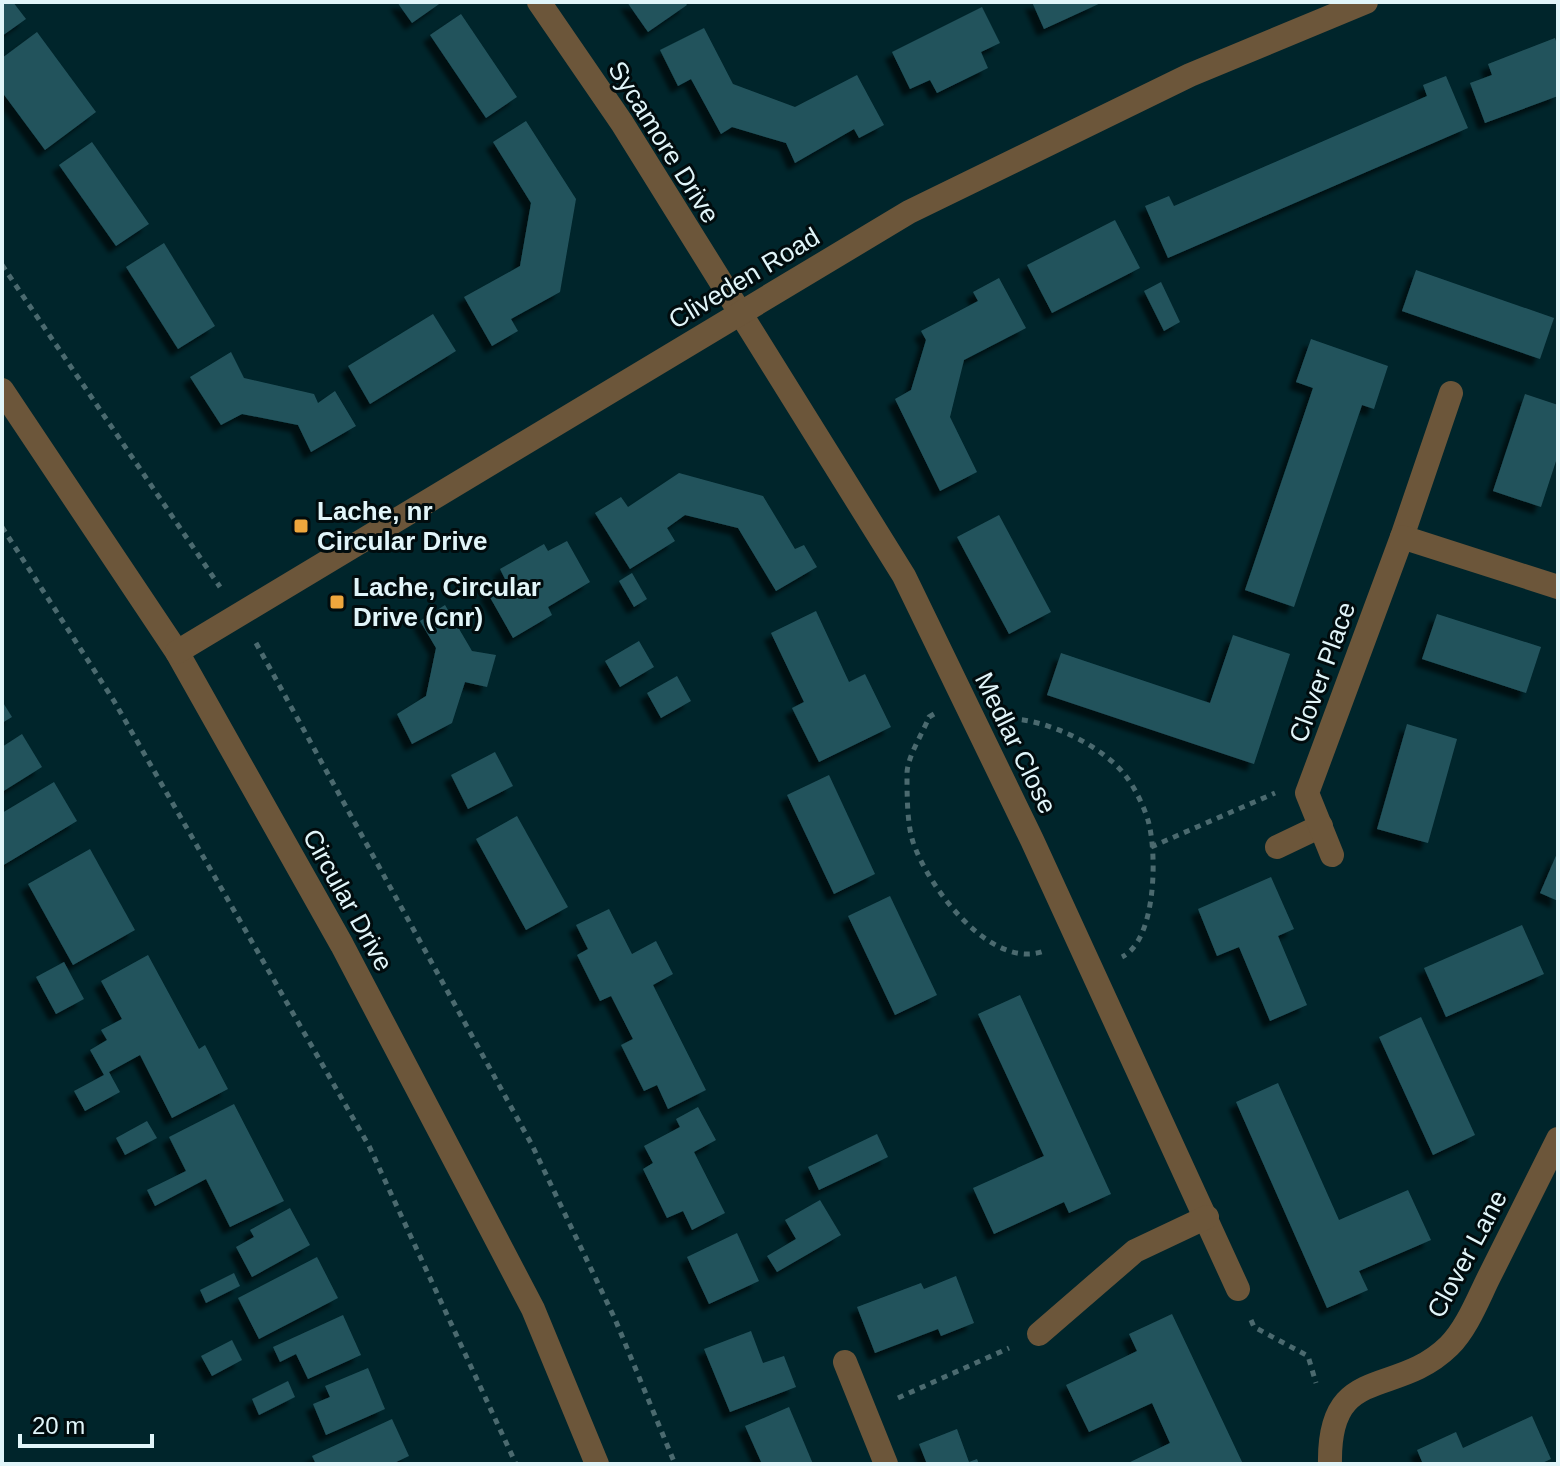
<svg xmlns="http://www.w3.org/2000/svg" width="1560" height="1466" viewBox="0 0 1560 1466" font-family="Helvetica,sans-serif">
	<defs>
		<filter id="shadow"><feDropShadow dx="-7" dy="7" stdDeviation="2" flood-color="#0009"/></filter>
	</defs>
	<rect width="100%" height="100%" fill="#00252b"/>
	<g fill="#24535c" filter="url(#shadow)">
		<polygon points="2,2 13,2 26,19 2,36"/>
		<polygon points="397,2 442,2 412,23"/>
		<polygon points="627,2 685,2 687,5 648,32"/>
		<polygon points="1032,2 1103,2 1044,29"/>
		<polygon points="982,7 1000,43 981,52 988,68 937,93 930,80 910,89 892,52"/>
		<polygon points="461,14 517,97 486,118 430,35"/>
		<polygon points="704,28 733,84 795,107 857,75 884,125 859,138 854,129 795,163 786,143 732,127 721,134 691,79 678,86 660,50"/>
		<polygon points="37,32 96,112 45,150 2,92 2,58"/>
		<polygon points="1555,38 1558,47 1558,96 1485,123 1470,83 1492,75 1488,64"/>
		<polygon points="1446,76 1468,128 1168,258 1145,206 1169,196 1174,206 1427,96 1423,85"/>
		<polygon points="526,121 576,199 560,292 511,319 518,331 492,346 464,297 520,266 531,203 493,142"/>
		<polygon points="92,142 149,224 116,246 59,165"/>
		<polygon points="1115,220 1140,268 1052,313 1027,265"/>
		<polygon points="164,243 215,326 178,349 126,267"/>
		<polygon points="1416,270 1554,318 1540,359 1402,311"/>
		<polygon points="999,278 1026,328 964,360 950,417 977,472 940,491 895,399 911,390 926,340 921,331 978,301 973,292"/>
		<polygon points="1161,282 1180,322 1164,331 1144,291"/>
		<polygon points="433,314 456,351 370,404 348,366"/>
		<polygon points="1311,339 1388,366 1374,409 1362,405 1294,607 1245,590 1313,388 1296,382"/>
		<polygon points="231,352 244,378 314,394 318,403 335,391 356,426 311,452 298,425 242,414 221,425 190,377"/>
		<polygon points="1525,394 1558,405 1558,455 1541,507 1493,491"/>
		<polygon points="679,473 763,496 795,549 804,545 817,567 776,591 738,528 685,515 667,528 675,541 630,569 595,513 621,497 628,507"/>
		<polygon points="999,515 1051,612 1009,634 957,537"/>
		<polygon points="567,541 590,582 548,607 552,615 513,638 487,592 506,581 500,569 544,544 548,551"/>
		<polygon points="632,573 647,599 634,607 619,581"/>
		<polygon points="445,605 472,651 496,655 487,687 465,682 452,723 412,744 397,714 426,696 436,648 420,621"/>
		<polygon points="816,611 849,682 865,674 891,727 819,762 792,708 804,702 771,633"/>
		<polygon points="1437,614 1541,647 1526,693 1422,659"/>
		<polygon points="1233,635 1290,654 1254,764 1047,695 1061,653 1210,703"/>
		<polygon points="639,641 654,667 620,687 605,661"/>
		<polygon points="677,676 691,701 661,718 647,693"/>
		<polygon points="2,701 12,717 2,723"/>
		<polygon points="1407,724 1457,739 1428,843 1377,829"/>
		<polygon points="22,734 42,767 2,792 2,747"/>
		<polygon points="495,752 513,786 468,809 451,775"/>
		<polygon points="829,775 875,874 834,894 787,795"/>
		<polygon points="54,782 77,821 2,866 2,813"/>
		<polygon points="517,816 568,907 526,930 476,839"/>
		<polygon points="90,849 135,930 73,965 28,884"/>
		<polygon points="1558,851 1558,901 1540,893"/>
		<polygon points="1271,877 1294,929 1278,936 1307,1005 1270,1021 1239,947 1217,956 1198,909"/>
		<polygon points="890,896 937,995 895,1015 848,916"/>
		<polygon points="609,909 632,954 656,941 673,974 653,985 706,1090 668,1109 657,1085 644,1091 621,1045 633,1039 611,996 600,1001 577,955 588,949 576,925"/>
		<polygon points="1522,925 1544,974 1446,1017 1424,968"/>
		<polygon points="148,955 199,1049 205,1045 228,1089 172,1118 140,1055 109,1072 120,1092 85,1111 74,1091 104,1075 90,1050 107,1040 101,1030 122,1019 101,981"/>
		<polygon points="64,962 84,999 56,1014 36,977"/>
		<polygon points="1020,995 1111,1194 1069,1213 1064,1202 994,1234 973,1188 1044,1156 978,1014"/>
		<polygon points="1421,1017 1475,1135 1433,1155 1379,1037"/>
		<polygon points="1278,1083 1339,1220 1408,1190 1431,1240 1359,1271 1368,1290 1327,1308 1236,1102"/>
		<polygon points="234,1104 284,1201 230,1227 206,1179 155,1206 147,1190 186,1171 169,1137"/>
		<polygon points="698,1107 716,1140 694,1152 725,1213 692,1230 683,1211 667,1218 643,1169 653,1163 644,1146 680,1127 676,1119"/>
		<polygon points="147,1121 157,1138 125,1155 116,1138"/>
		<polygon points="877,1134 888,1157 819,1190 808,1167"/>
		<polygon points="820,1200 841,1235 777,1272 767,1256 796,1239 785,1220"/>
		<polygon points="290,1208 310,1245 252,1277 236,1247 254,1237 250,1230"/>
		<polygon points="737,1233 759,1281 709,1304 687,1257"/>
		<polygon points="317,1257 338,1298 259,1339 238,1298"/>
		<polygon points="234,1273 240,1286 206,1303 200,1290"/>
		<polygon points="956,1276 974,1323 941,1336 938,1329 875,1353 857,1307 921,1283 924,1289"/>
		<polygon points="1172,1314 1243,1464 1126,1464 1170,1443 1152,1403 1089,1432 1066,1385 1137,1351 1129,1334"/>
		<polygon points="343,1315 361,1355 308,1379 296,1354 280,1362 273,1347"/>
		<polygon points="751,1331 763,1363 784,1356 796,1387 730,1412 704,1349"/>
		<polygon points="232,1340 242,1360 212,1376 201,1356"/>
		<polygon points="368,1368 385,1409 326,1435 313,1404 330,1397 325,1386"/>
		<polygon points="288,1381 295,1397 259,1415 252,1399"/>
		<polygon points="789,1407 813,1464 762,1464 745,1426"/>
		<polygon points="1532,1416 1551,1459 1540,1464 1423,1464 1417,1450 1456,1432 1463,1448"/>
		<polygon points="392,1419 409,1456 392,1464 316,1464 312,1456"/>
		<polygon points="957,1429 969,1462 977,1459 979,1464 927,1464 919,1444"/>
	</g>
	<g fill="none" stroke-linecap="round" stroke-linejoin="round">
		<g stroke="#4b6a6f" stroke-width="5" stroke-dasharray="6 6" stroke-linecap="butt">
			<polyline points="2,265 220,587"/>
			<polyline points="2,527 114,701 369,1146 516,1464"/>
			<polyline points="256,643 532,1145 615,1319 675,1464"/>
			<path d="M934 714 929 717C923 733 907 757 907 774 907 794 907 824 913 842 928 887 991 971 1044 951"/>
			<path d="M1010 719C1047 719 1106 747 1128 779 1136 790 1146 811 1149 824 1157 857 1156 940 1122 957"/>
			<polyline points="1151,847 1275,793"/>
			<polyline points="1251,1320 1254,1327 1308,1356 1316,1383"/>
			<polyline points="898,1398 1009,1348"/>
		</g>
		<g stroke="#6c563a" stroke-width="24">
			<polyline points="539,2 622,123 904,576 1032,840 1238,1289"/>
			<polyline points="2,390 177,652 342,945 533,1309 597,1464"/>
			<polyline points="1402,537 1451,393"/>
			<polyline points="177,652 909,212 1190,75 1366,2"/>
			<polyline points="1277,847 1321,826"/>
			<polyline points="1332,855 1307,793 1402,537 1558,587"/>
			<polyline points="1039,1334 1135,1251 1207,1217"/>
			<polyline points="845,1362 886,1464"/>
			<path d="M1330 1464C1328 1362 1395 1399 1449 1346 1467 1328 1478 1299 1489 1277 1512 1231 1535 1185 1558 1139"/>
		</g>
	</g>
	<g fill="#eea73d" stroke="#010c0e" stroke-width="3">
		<rect x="293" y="518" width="16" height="16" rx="4"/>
		<rect x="329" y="594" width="16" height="16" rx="4"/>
	</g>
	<g text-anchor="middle" stroke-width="6" stroke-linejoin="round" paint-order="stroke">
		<g font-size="26" fill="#e1f5f9" stroke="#010c0e">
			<text transform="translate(664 142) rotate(58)" y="9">Sycamore Drive</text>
			<text transform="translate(744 278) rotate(-31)" y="9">Cliveden Road</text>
			<text transform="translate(1322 672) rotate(-70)" y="9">Clover Place</text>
			<text transform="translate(1016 743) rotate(64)" y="9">Medlar Close</text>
			<text transform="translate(348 900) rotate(61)" y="9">Circular Drive</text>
			<text transform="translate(1467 1254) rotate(-62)" y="9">Clover Lane</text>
		</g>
		<g font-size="26" font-weight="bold" fill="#e1f5f9" stroke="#010c0e" text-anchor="start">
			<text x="317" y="520">Lache, nr<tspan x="317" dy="30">Circular Drive</tspan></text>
			<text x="353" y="596">Lache, Circular<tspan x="353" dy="30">Drive (cnr)</tspan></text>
		</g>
	</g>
	<rect width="1560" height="1466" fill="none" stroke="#e1f5f9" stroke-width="8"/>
	<path d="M20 1434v12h132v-12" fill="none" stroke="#e1f5f9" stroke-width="4"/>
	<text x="32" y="1434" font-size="24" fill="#e1f5f9" stroke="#010c0e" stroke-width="6" paint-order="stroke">20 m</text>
</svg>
